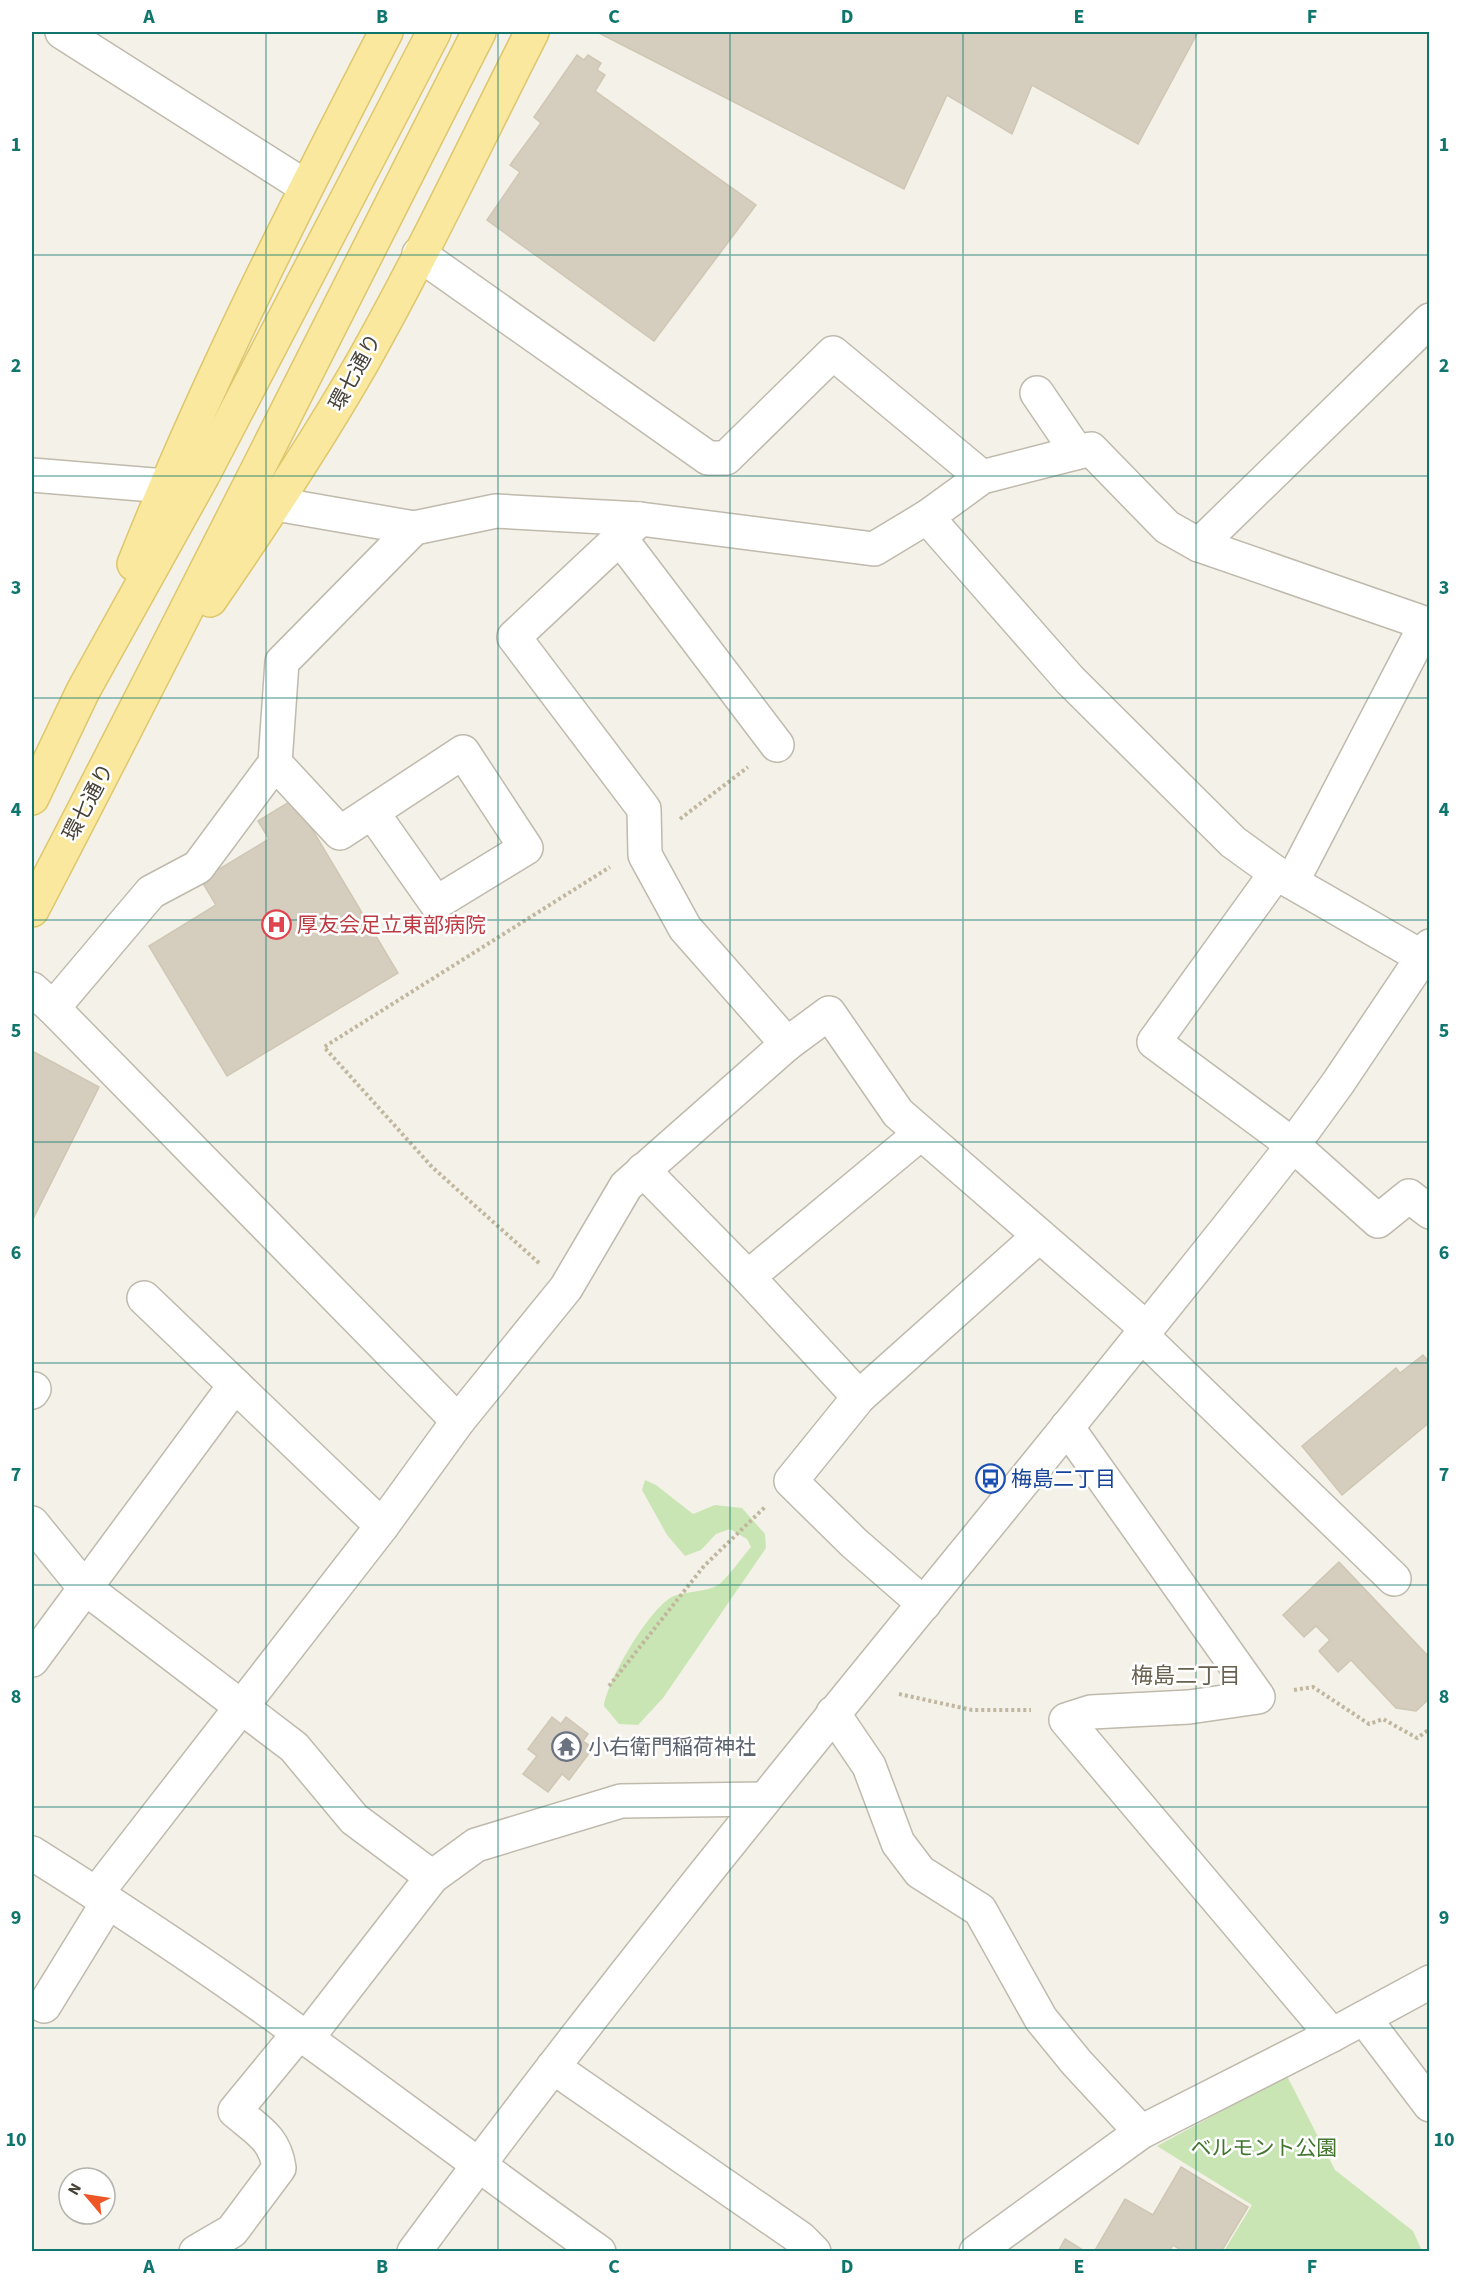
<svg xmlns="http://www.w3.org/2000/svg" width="1461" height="2283" viewBox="0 0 1461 2283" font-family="'Source Sans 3','Noto Sans JP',sans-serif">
	<rect width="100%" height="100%" fill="#f4f1e9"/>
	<g fill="#cae5b4">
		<path d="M645 1480 656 1485 693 1514 715 1505 742 1508 765 1534 766 1548 663 1698 638 1725 619 1724 604 1706C607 1681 650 1606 674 1596 686 1591 707 1592 718 1585 726 1580 744 1555 751 1547L747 1539 730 1529 716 1534 701 1550 685 1556 667 1535 642 1490Z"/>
		<polygon points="1287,2076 1335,2170 1413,2231 1422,2251 1224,2251 1252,2205 1157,2146"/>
	</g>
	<g fill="#d5cebf" stroke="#cfc7b3" stroke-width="1.5">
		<polygon points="597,32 1198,32 1138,144 1032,85 1012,134 947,95 904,189"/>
		<polygon points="577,55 584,60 588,55 601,63 597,70 605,75 595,91 756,205 654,341 487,220 520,172 510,165 541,123 534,117"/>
		<polygon points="294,799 398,973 227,1076 149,946 216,905 201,880 269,839 258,821"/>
		<polygon points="32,1051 99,1087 32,1221"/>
		<polygon points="1423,1355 1430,1363 1430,1422 1342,1495 1302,1446 1396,1368 1400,1373"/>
		<polygon points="1339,1562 1430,1658 1430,1698 1416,1711 1396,1708 1351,1660 1338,1672 1319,1651 1330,1640 1316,1626 1304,1637 1283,1615"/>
		<polygon points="552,1717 561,1724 566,1717 588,1734 583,1741 593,1748 569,1780 562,1774 548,1792 523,1774 537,1756 528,1749"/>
		<polygon points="1181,2167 1248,2207 1221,2252 1184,2252 1173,2245 1169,2252 1094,2252 1125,2199 1153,2215"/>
		<polygon points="1065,2239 1086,2252 1058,2252"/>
	</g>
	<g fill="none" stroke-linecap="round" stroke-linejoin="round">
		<defs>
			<g id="minor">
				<polyline points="62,32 306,187"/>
				<polyline points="419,254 708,458 726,458 833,353 982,477"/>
				<polyline points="1037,393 1077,452"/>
				<polyline points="32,475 165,486"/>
				<polyline points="276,504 414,528 496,511 640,519 874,549 927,517 982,477 1091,449 1167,527 1199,545 1430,625"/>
				<polyline points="927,517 1070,680 1233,842 1276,873 1422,957"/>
				<polyline points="640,519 514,637 644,809 645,855 685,928 787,1044"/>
				<polyline points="620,538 777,745"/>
				<polyline points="1199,545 1430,320"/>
				<polyline points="275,763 340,833 463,752 526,848 436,903 372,812"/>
				<polyline points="1276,873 1154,1042 1293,1145 1378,1221 1409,1196 1430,1212"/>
				<polyline points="1292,882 1426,624"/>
				<polyline points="32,989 53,1008 458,1421"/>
				<polyline points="53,1008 151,892 198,867 275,763 282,662 414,528"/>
				<polyline points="643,1170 748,1277 859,1397"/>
				<polyline points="748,1277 920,1134"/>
				<polyline points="144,1298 382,1526"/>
				<polyline points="1141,1335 1394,1579"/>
				<polyline points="32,1392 34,1389"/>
				<polyline points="1067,1427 1258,1697 1189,1707 1091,1712 1066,1720 1332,2035"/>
				<polyline points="32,1523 84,1587 294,1747 354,1819 432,1877"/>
				<polyline points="924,1604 854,1543 791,1481 859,1397 1039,1236"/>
				<polyline points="32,1660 235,1385"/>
				<polyline points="833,1713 869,1766 898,1843 920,1872 980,1910 1041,2019 1077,2063 1141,2132"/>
				<path d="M32 1853C124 1911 218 1973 306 2038 404 2109 500 2182 599 2252"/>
				<polyline points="96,1894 382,1526 458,1421 566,1288 626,1186 787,1044 829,1013 898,1113 1146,1328"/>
				<polyline points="44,2006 108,1902"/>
				<polyline points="1364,2018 1430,2105"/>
				<polyline points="307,2038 432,1877 476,1845 621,1801 764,1799"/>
				<polyline points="553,2067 800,2238 814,2252"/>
				<path d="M196 2252 232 2231 279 2168C275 2138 257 2130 235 2111L299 2033"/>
				<path d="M414 2252C693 1871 1003 1516 1293 1145L1338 1083 1430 946"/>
				<polyline points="976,2252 1141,2132 1332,2035 1430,1982"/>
			</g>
			<g id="major">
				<path d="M134 564C207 381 296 206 386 32"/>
				<path d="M210 600C263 523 315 445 362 363 423 255 476 142 532 32"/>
				<polyline points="32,798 83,691 203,475 434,32"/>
				<path d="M32 910C184 619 330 324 479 32"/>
			</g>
		</defs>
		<use href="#minor" stroke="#bfbaac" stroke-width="36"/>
		<use href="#major" stroke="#dec76d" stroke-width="36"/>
		<g stroke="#c0b79e" stroke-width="4" stroke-dasharray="3 3" stroke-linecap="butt">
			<polyline points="680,819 748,767"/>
			<polyline points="539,1263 432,1167 324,1047 610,867"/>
			<polyline points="609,1686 704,1566 766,1506"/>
			<polyline points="1294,1690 1313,1687 1369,1724 1383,1719 1417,1738 1430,1729"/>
			<polyline points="899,1694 972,1710 1031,1710"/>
		</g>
		<use href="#minor" stroke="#fff" stroke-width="33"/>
		<use href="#major" stroke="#f9e89d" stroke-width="33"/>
	</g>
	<path fill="none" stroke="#0f766e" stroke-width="1.5" stroke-opacity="0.55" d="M266 32V2252M498 32V2252M730 32V2252M963 32V2252M1196 32V2252M32 255H1430M32 476H1430M32 698H1430M32 920H1430M32 1142H1430M32 1363H1430M32 1585H1430M32 1807H1430M32 2028H1430"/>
	<defs>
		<symbol id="hospital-ring" viewBox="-11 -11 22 22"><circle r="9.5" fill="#fff" stroke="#e0444e" stroke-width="1.5"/><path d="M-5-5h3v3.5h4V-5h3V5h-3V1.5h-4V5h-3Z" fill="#e0444e"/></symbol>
		<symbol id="bus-ring" viewBox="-11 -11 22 22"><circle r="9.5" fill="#fff" stroke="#1a4fb4" stroke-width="1.5"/><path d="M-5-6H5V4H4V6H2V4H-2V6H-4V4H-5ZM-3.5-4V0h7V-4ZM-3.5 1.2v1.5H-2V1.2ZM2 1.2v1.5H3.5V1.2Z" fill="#1a4fb4"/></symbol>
		<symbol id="temple-ring" viewBox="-11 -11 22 22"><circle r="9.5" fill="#fff" stroke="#6b7280" stroke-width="1.5"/><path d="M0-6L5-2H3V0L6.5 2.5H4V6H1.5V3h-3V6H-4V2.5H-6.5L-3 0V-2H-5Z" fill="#6b7280"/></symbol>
	</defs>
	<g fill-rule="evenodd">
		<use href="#hospital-ring" x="260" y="908" width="33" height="33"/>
		<use href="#bus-ring" x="974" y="1462" width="33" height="33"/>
		<use href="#temple-ring" x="550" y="1730" width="33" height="33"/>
	</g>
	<g text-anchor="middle" stroke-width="5" stroke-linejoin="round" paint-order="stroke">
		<g font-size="21" fill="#474238" stroke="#fff">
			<text transform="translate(355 372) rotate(-61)" y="7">環七通り</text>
			<text transform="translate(88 802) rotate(-62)" y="7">環七通り</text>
		</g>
		<g font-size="21" fill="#be3a42" stroke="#fff" text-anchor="start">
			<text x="297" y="932">厚友会足立東部病院</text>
		</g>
		<g font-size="21" fill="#164399" stroke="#fff" text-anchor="start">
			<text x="1011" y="1486">梅島二丁目</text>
		</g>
		<g font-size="21" fill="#5b616d" stroke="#fff" text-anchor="start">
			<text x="588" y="1754">小右衛門稲荷神社</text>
		</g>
		<g font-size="21" fill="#42762e" stroke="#fff">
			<text x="1264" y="2155">ベルモント公園</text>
		</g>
		<g font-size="22" fill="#69614f" stroke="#fff">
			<text x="1186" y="1683">梅島二丁目</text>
		</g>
	</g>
	<rect width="1461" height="2283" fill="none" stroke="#ffffff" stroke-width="66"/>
	<g transform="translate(87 2196) rotate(299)"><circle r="28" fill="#ffffff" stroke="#b5b3af" stroke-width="1.5"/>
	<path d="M0-4.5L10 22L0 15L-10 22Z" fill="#ee5725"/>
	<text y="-9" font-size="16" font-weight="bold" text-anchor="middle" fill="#474238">N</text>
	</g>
	<rect x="33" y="33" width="1395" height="2217" fill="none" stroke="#0f766e" stroke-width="2"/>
	<g font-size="20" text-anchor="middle" font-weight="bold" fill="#0f766e">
		<text x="149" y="23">A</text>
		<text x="382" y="23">B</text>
		<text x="614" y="23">C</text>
		<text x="847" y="23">D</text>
		<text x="1079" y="23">E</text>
		<text x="1312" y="23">F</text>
		<text x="16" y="151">1</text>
		<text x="1444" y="151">1</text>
		<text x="16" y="372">2</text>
		<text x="1444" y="372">2</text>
		<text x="16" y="594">3</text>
		<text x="1444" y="594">3</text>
		<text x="16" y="816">4</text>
		<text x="1444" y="816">4</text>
		<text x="16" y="1037">5</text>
		<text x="1444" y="1037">5</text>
		<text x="16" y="1259">6</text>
		<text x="1444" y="1259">6</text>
		<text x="16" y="1481">7</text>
		<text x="1444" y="1481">7</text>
		<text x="16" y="1703">8</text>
		<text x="1444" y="1703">8</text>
		<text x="16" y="1924">9</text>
		<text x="1444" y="1924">9</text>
		<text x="16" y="2146">10</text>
		<text x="1444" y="2146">10</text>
		<text x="149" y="2273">A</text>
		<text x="382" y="2273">B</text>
		<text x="614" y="2273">C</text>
		<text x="847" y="2273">D</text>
		<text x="1079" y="2273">E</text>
		<text x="1312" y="2273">F</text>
	</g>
</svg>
